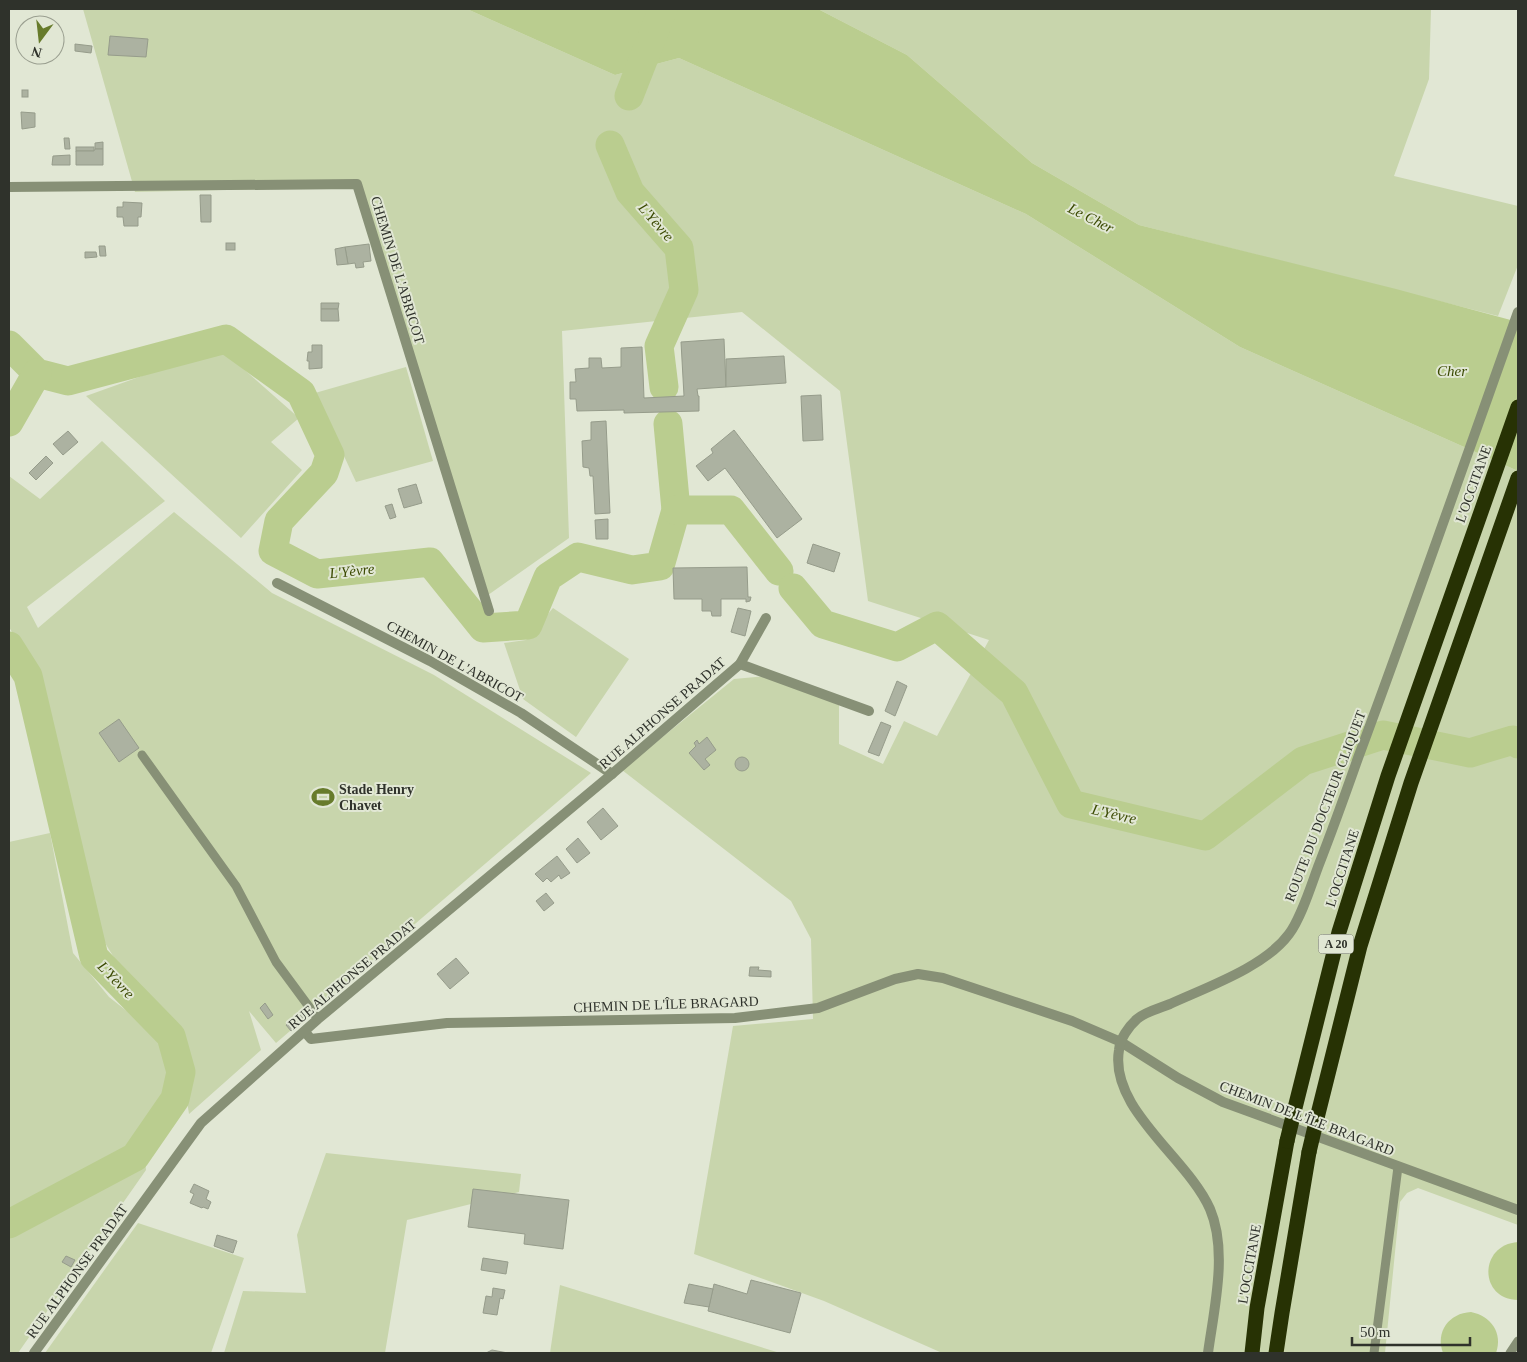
<svg xmlns="http://www.w3.org/2000/svg" width="1527" height="1362" viewBox="0 0 1527 1362" font-family="'Times New Roman',serif">
	<rect width="100%" height="100%" fill="#e1e7d4"/>
	<g fill="#c8d5ac">
		<polygon points="83,9 467,9 615,75 679,58 1026,214 1240,347 1518,471 1518,1225 1418,1188 1407,1193 1400,1202 1385,1353 940,1353 940,1352 824,1301 694,1254 733,1026 813,1019 811,939 791,901 622,770 734,679 768,676 839,705 839,744 883,764 904,721 937,736 989,640 868,601 840,391 742,312 562,331 569,538 481,600 356,187 135,192"/>
		<polygon points="818,9 1431,9 1429,79 1394,176 1518,206 1518,265 1498,316 1139,225 1032,163 907,55"/>
		<polygon points="220,348 299,418 271,442 302,470 241,538 86,396"/>
		<polygon points="406,367 433,461 356,482 315,393"/>
		<polygon points="102,441 165,501 27,607 38,628 174,512 272,593 434,675 591,773 276,1043 249,1011 261,1050 189,1114 177,1037 127,979 96,928 33,668 9,627 9,476 40,499"/>
		<polygon points="553,608 629,659 576,737 523,699 504,643 526,640"/>
		<polygon points="50,833 73,953 109,997 162,1039 168,1057 165,1091 142,1123 146,1170 18,1353 9,1353 9,842"/>
		<polygon points="326,1153 521,1174 519,1192 407,1220 385,1353 224,1353 243,1291 306,1293 297,1235"/>
		<polygon points="138,1223 244,1258 211,1353 45,1353"/>
		<polygon points="560,1285 780,1353 550,1353"/>
	</g>
	<g fill="#bacd8f">
		<polygon points="467,9 818,9 907,55 1032,163 1139,225 1396,289 1518,322 1518,471 1240,347 1026,214 679,58 615,75"/>
		<path d="M1518 1242V1300C1479 1300 1478 1245 1518 1242Z"/>
		<path d="M1471 1312C1491 1316 1503 1333 1496 1353H1443C1435 1332 1449 1313 1471 1312Z"/>
	</g>
	<g fill="none" stroke-linecap="round" stroke-linejoin="round">
		<g stroke="#bacd8f" stroke-width="29">
			<polyline points="629,96 663,9"/>
			<polyline points="610,145 630,192 679,248 684,290 659,346 664,387"/>
			<polyline points="9,345 37,373 68,381 226,339 301,393 330,455 324,473 279,521 273,551 317,574 430,562 483,628 528,625 548,577 578,557 632,570 660,566 676,510 668,424"/>
			<polyline points="9,422 37,373"/>
			<polyline points="676,510 731,510 779,571"/>
			<polyline points="793,588 823,624 897,647 937,626 1014,693 1071,804 1205,836 1303,761 1383,735 1470,753 1513,740 1518,744"/>
			<polyline points="9,646 28,676 94,957 171,1036 181,1072 175,1099 135,1157 9,1224"/>
		</g>
	</g>
	<g fill="#acb2a1" stroke="#969c8b">
		<polygon points="110,36 148,39 146,57 108,55"/>
		<polygon points="75,44 92,46 91,53 75,51"/>
		<rect x="22" y="90" width="6" height="7"/>
		<polygon points="21,112 35,113 35,127 22,129"/>
		<polygon points="64,138 69,138 70,149 65,149"/>
		<polygon points="103,142 103,149 95,149 95,143"/>
		<rect x="76" y="147" width="18" height="4"/>
		<polygon points="95,149 103,149 103,165 76,165 76,151 94,151"/>
		<polygon points="70,155 70,165 52,165 53,156"/>
		<polygon points="200,195 211,195 211,222 201,222"/>
		<polygon points="123,202 142,203 141,217 138,217 138,226 124,226 123,217 117,217 117,207 123,207"/>
		<rect x="226" y="243" width="9" height="7"/>
		<polygon points="369,244 371,261 363,262 364,267 356,268 355,263 348,264 345,247"/>
		<polygon points="99,246 105,246 106,256 100,256"/>
		<polygon points="345,247 348,264 337,265 335,249"/>
		<polygon points="85,252 96,252 97,257 85,258"/>
		<polygon points="321,303 339,303 338,309 321,309"/>
		<polygon points="321,309 338,309 339,321 321,321"/>
		<polygon points="724,339 726,387 697,389 698,396 699,396 699,411 624,413 624,410 577,411 576,399 570,399 570,382 576,382 575,369 589,368 589,358 601,358 602,368 621,367 621,348 642,347 644,398 684,396 681,342"/>
		<polygon points="312,345 322,345 322,368 309,369 309,361 307,361 308,352 312,352"/>
		<polygon points="784,356 786,383 726,387 726,359"/>
		<polygon points="821,395 823,440 803,441 801,396"/>
		<polygon points="606,421 610,513 595,514 593,476 590,476 589,468 583,467 582,441 591,440 591,422"/>
		<polygon points="734,430 802,519 777,538 725,468 708,481 696,466 713,453 711,449"/>
		<polygon points="68,431 78,442 63,455 53,444"/>
		<polygon points="46,456 53,463 36,480 29,473"/>
		<polygon points="416,484 422,503 404,508 398,489"/>
		<polygon points="392,504 396,517 390,519 385,506"/>
		<polygon points="608,519 608,539 596,539 595,520"/>
		<polygon points="813,544 840,553 834,572 807,563"/>
		<polygon points="747,567 748,597 751,597 750,601 746,602 746,599 721,599 721,616 712,616 711,611 702,611 702,599 674,599 673,568"/>
		<polygon points="738,608 751,611 745,636 731,632"/>
		<polygon points="897,681 907,686 895,716 885,711"/>
		<polygon points="119,719 139,748 119,762 99,733"/>
		<polygon points="881,722 891,726 879,756 868,752"/>
		<polygon points="707,737 716,750 705,759 710,765 704,770 689,753 696,746 694,743 697,740 699,744"/>
		<circle cx="742" cy="764" r="7"/>
		<polygon points="603,808 618,826 601,840 587,822"/>
		<polygon points="578,838 590,853 577,863 566,849"/>
		<polygon points="557,856 570,873 561,879 559,875 551,882 547,878 543,882 535,874"/>
		<polygon points="546,893 554,903 544,911 536,901"/>
		<polygon points="456,958 469,973 450,989 437,974"/>
		<polygon points="750,967 759,967 758,970 771,971 771,977 749,976"/>
		<polygon points="321,999 324,1002 320,1006 317,1002"/>
		<polygon points="265,1003 273,1015 268,1019 260,1008"/>
		<polygon points="303,1010 309,1016 291,1031 286,1025"/>
		<polygon points="194,1184 209,1191 206,1199 211,1202 208,1209 203,1207 202,1208 190,1203 194,1194 190,1192"/>
		<polygon points="473,1189 569,1200 563,1249 524,1244 525,1234 468,1227"/>
		<polygon points="217,1235 237,1241 233,1253 214,1246"/>
		<polygon points="66,1256 75,1260 71,1267 62,1262"/>
		<polygon points="483,1258 508,1262 506,1274 481,1270"/>
		<polygon points="751,1280 801,1293 790,1333 708,1311 714,1284 747,1294"/>
		<polygon points="689,1284 713,1289 709,1307 684,1303"/>
		<polygon points="493,1288 505,1290 503,1299 500,1298 497,1315 483,1313 486,1296 492,1297"/>
		<polygon points="492,1350 508,1353 486,1353"/>
	</g>
	<g fill="none" stroke-linecap="round" stroke-linejoin="round">
		<g stroke="#879076" stroke-width="9">
			<polyline points="142,755 236,886 276,962 318,1019"/>
			<polyline points="1374,1353 1398,1167"/>
			<polyline points="1510,1353 1518,1341"/>
		</g>
		<g stroke="#879076" stroke-width="10">
			<polyline points="9,187 357,184 489,611"/>
			<polyline points="277,583 430,661 521,713 612,774"/>
			<polyline points="740,664 869,711"/>
			<polyline points="305,1032 311,1039 447,1023 735,1018 818,1008 895,979 918,974 943,978 1072,1021 1121,1042 1178,1078 1223,1102 1518,1210"/>
			<polyline points="34,1353 201,1123 318,1019 612,774 740,664 766,618"/>
			<path d="M1208 1353C1214 1309 1228 1251 1210 1209 1188 1158 1109 1109 1119 1050 1120 1039 1128 1027 1137 1019 1145 1012 1160 1008 1170 1004 1207 987 1265 967 1289 934 1301 918 1311 886 1318 867 1332 831 1345 795 1358 758 1413 610 1465 461 1518 312"/>
		</g>
		<g stroke="#273204" stroke-width="15">
			<polyline points="1293,1116 1339,932 1388,776 1518,407"/>
			<polyline points="1317,1118 1360,946 1411,783 1518,478"/>
			<polyline points="1252,1353 1257,1308 1287,1141"/>
			<polyline points="1276,1353 1282,1313 1309,1152"/>
		</g>
		<g stroke="#273204" stroke-width="15">
			<polyline points="1287,1141 1293,1116"/>
			<polyline points="1309,1152 1317,1118"/>
		</g>
	</g>
	<defs>
		<symbol id="stadium-bare" viewBox="-9 -9 18 18"><path d="M0-5a6.5 5 0 1 0 0 10a6.5 5 0 1 0 0-10ZM-3.5-1.8h7v3.6h-7Z" fill="#677b2b" stroke="#e1e7d4" stroke-width="2.5" paint-order="stroke"/></symbol>
	</defs>
	<g fill-rule="evenodd">
		<use href="#stadium-bare" x="307" y="781" width="32" height="32"/>
	</g>
	<g text-anchor="middle" stroke-width="4" stroke-linejoin="round" paint-order="stroke">
		<rect fill="#e1e7d4" stroke="#64685e" stroke-width="1" x="1318.5" y="934.5" width="35" height="19" rx="4"/>
		<g font-size="12" font-weight="bold" fill="#2f322b">
			<text x="1336" y="948">A 20</text>
		</g>
		<g font-size="14" fill="#2f322b" stroke="#e1e7d4">
			<text transform="translate(398 270) rotate(73)" y="5">CHEMIN DE L'ABRICOT</text>
			<text transform="translate(1473 484) rotate(-70)" y="5">L'OCCITANE</text>
			<text transform="translate(455 661) rotate(29)" y="5">CHEMIN DE L'ABRICOT</text>
			<text transform="translate(662 713) rotate(-41)" y="5">RUE ALPHONSE PRADAT</text>
			<text transform="translate(1325 806) rotate(-69)" y="5">ROUTE DU DOCTEUR CLIQUET</text>
			<text transform="translate(1342 868) rotate(-72)" y="5">L'OCCITANE</text>
			<text transform="translate(352 974) rotate(-40)" y="5">RUE ALPHONSE PRADAT</text>
			<text transform="translate(666 1004) rotate(-2)" y="5">CHEMIN DE L'ÎLE BRAGARD</text>
			<text transform="translate(1307 1118) rotate(21)" y="5">CHEMIN DE L'ÎLE BRAGARD</text>
			<text transform="translate(1249 1264) rotate(-80)" y="5">L'OCCITANE</text>
			<text transform="translate(77 1271) rotate(-54)" y="5">RUE ALPHONSE PRADAT</text>
		</g>
		<g font-size="14" font-weight="bold" fill="#2f322b" stroke="#e1e7d4" text-anchor="start">
			<text x="339" y="794">Stade Henry<tspan x="339" dy="16">Chavet</tspan></text>
		</g>
		<g font-size="15" font-style="italic" fill="#3a4900" stroke="#e1e7d4">
			<text transform="translate(1091 218) rotate(27)" y="5">Le Cher</text>
			<text transform="translate(656 222) rotate(49)" y="5">L'Yèvre</text>
			<text x="1452" y="376">Cher</text>
			<text transform="translate(352 571) rotate(-6)" y="5">L'Yèvre</text>
			<text transform="translate(1114 814) rotate(13)" y="5">L'Yèvre</text>
			<text transform="translate(116 980) rotate(46)" y="5">L'Yèvre</text>
		</g>
	</g>
	<rect width="1527" height="1362" fill="none" stroke="#2f322b" stroke-width="20"/>
	<g transform="translate(40 40) rotate(195)"><circle r="24" fill="#e1e7d4" stroke="#9a9f90"/>
	<path d="M0-4L9 19L0 12L-9 19Z" fill="#677b2b"/>
	<text y="-8" font-size="14" font-weight="bold" text-anchor="middle" fill="#2f322b">N</text>
	</g>
	<path d="M1352 1337v8h118v-8" fill="none" stroke="#2f322b" stroke-width="2.5"/>
	<text x="1360" y="1337" font-size="15" fill="#2f322b" stroke="#e1e7d4" stroke-width="4" paint-order="stroke">50 m</text>
</svg>
